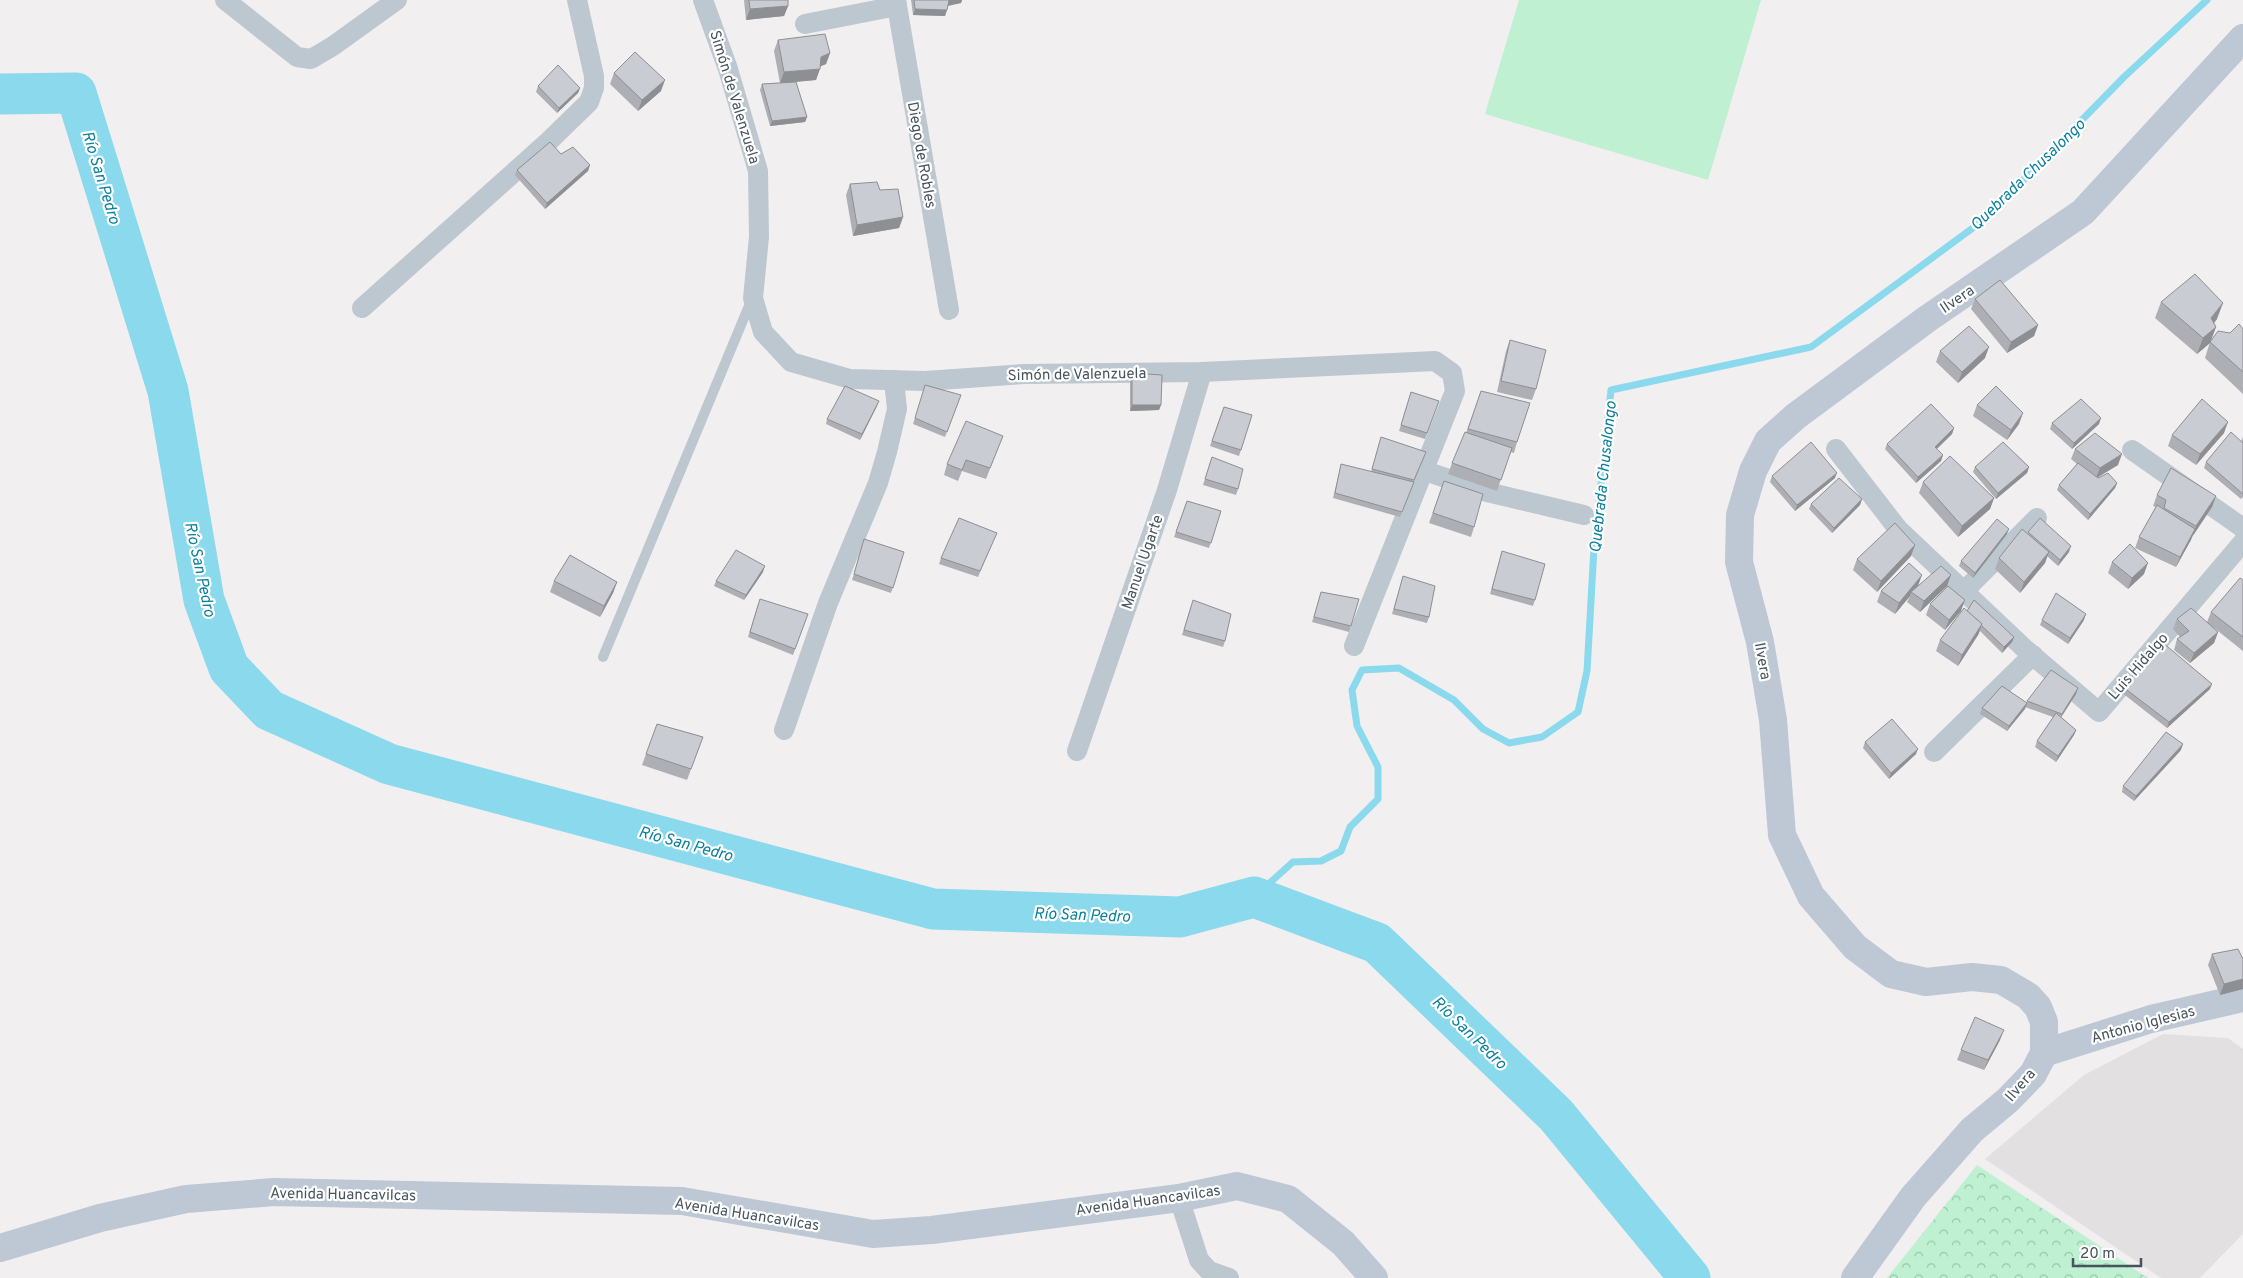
<svg xmlns="http://www.w3.org/2000/svg" width="2243" height="1278" viewBox="0 0 2243 1278" font-family="Overpass,sans-serif">
	<defs>
		<pattern id="park-crowns" width="20" height="18" patternUnits="userSpaceOnUse" patternTransform="scale(1.25)"><rect width="20" height="18" fill="#bef0d1"/><path d="M2 6a3 3 0 1 1 6 0M12 15a3 3 0 1 1 6 0" fill="none" stroke="#9cc5ad"/></pattern>
	</defs>
	<rect width="100%" height="100%" fill="#f2eff0"/>
	<polygon fill="#e3e0e2" points="2163,1034 2228,1038 2243,1049 2243,1234 2200,1278 2161,1278 1985,1159 2084,1075"/>
	<polygon fill="url(#park-crowns)" points="1977,1165 2148,1278 1887,1278"/>
	<polygon fill="#bef0d1" points="1519,0 1761,0 1708,180 1485,114"/>
	<g fill="none" stroke-linecap="round" stroke-linejoin="round">
		<polyline stroke="#8ad9ed" stroke-width="7" points="1254,897 1293,862 1321,861 1341,851 1350,827 1378,799 1378,767 1357,726 1352,690 1362,670 1399,668 1454,700 1483,729 1509,743 1542,737 1578,712 1587,671 1594,548 1611,390 1811,347 1985,219 2124,77 2207,0"/>
		<polyline stroke="#8ad9ed" stroke-width="41" points="0,94 76,93 168,391 204,600 229,668 269,710 389,764 933,909 1180,917 1254,897 1377,943 1556,1115 1690,1278"/>
		<polyline stroke="#bdc7cf" stroke-width="10" points="603,657 751,301"/>
		<g stroke="#bdc7cf" stroke-width="20">
			<polyline points="225,0 297,57 311,59 333,46 397,0"/>
			<polyline points="703,0 728,69 758,171 759,237 753,298 763,332 791,362 850,379 925,381 1024,374 1202,372 1435,361 1452,373 1455,391 1354,646"/>
			<polyline points="896,0 949,310"/>
			<polyline points="805,24 897,6"/>
			<polyline points="362,308 549,141 589,102 594,88 594,76 577,0"/>
			<polyline points="1836,449 1898,529 2025,649 2099,712 2243,542"/>
			<polyline points="2132,450 2243,528"/>
			<polyline points="1425,471 1487,492 1584,515"/>
			<polyline points="1964,591 2037,518"/>
			<polyline points="784,730 828,603 878,483 887,452 897,409 894,380"/>
			<polyline points="1077,751 1167,490 1202,372"/>
			<polyline points="1934,752 2033,655"/>
			<polyline points="1179,1198 1199,1260 1209,1271 1229,1278"/>
		</g>
		<g stroke="#bdc8d4" stroke-width="28">
			<polyline points="2044,1053 2151,1019 2243,998"/>
			<polyline points="0,1248 100,1218 186,1199 274,1192 682,1201 873,1234 932,1230 1179,1198 1237,1186 1288,1199 1343,1243 1374,1278"/>
			<polyline points="1855,1278 1913,1197 1972,1130 2008,1100 2033,1074 2044,1053 2044,1022 2038,1007 2028,996 2001,980 1972,977 1926,982 1891,974 1855,947 1811,896 1782,835 1773,720 1760,642 1739,562 1740,515 1753,471 1768,441 1796,416 1927,319 2083,212 2243,38"/>
		</g>
	</g>
	<g fill="#adafb5">
		<polygon points="744,0 788,0 788,6 784,16 746,20"/>
		<polygon points="911,0 962,0 961,3 948,5 945,16 913,15"/>
		<polygon points="778,40 830,53 826,64 820,66 816,80 796,82 807,117 805,122 770,126 760,90 762,84 780,83 774,51"/>
		<polygon points="614,73 661,91 638,111 610,84"/>
		<polygon points="538,86 580,88 578,93 557,113 536,92"/>
		<polygon points="590,165 588,171 545,209 515,175 517,170"/>
		<polygon points="850,184 880,190 903,217 899,228 853,236 846,195"/>
		<polygon points="1975,299 2038,325 2034,336 2007,353 1971,309"/>
		<polygon points="2161,302 2217,319 2214,323 2216,327 2210,343 2197,354 2155,318"/>
		<polygon points="2243,329 2243,394 2205,358 2210,342 2230,333"/>
		<polygon points="1510,340 1536,389 1532,400 1497,392 1506,351"/>
		<polygon points="1940,351 1985,358 1958,383 1936,362"/>
		<polygon points="1132,373 1161,405 1159,410 1130,411 1130,379"/>
		<polygon points="925,385 961,395 945,437 913,424"/>
		<polygon points="1481,391 1517,442 1514,453 1510,452 1497,491 1448,474 1452,463 1466,433"/>
		<polygon points="1411,392 1439,401 1425,439 1399,431"/>
		<polygon points="1977,405 2019,424 2007,440 1973,416"/>
		<polygon points="877,406 860,440 826,424 827,419"/>
		<polygon points="1224,407 1252,415 1239,456 1210,446"/>
		<polygon points="2052,423 2099,424 2072,449 2050,429"/>
		<polygon points="1954,428 1952,434 1937,449 1943,455 1941,461 1916,483 1885,449 1887,444"/>
		<polygon points="2224,433 2196,465 2168,446 2172,435"/>
		<polygon points="1003,436 986,479 962,471 958,481 944,475 947,464"/>
		<polygon points="1381,437 1426,452 1400,517 1333,498 1341,464 1371,472"/>
		<polygon points="2243,437 2243,497 2241,499 2204,468 2206,462 2241,442"/>
		<polygon points="2075,449 2118,465 2097,478 2117,483 2115,488 2088,520 2057,490 2059,485 2077,464 2071,459"/>
		<polygon points="1212,457 1238,489 1236,495 1203,485"/>
		<polygon points="1975,467 2029,467 2027,473 1996,499 1973,472"/>
		<polygon points="1772,476 1835,478 1795,511 1770,482"/>
		<polygon points="1444,481 1474,527 1471,537 1429,523"/>
		<polygon points="1923,482 1994,498 1990,509 1958,537 1919,493"/>
		<polygon points="2157,495 2216,496 2212,507 2192,537 2176,567 2135,548 2139,537 2156,507 2153,506"/>
		<polygon points="1862,499 1860,505 1832,533 1809,509 1811,504"/>
		<polygon points="1187,501 1221,511 1209,548 1174,537"/>
		<polygon points="2028,532 2069,552 2058,566 2047,556 2045,563 2020,593 1995,569 1999,558 2027,534"/>
		<polygon points="997,533 978,577 939,564 941,558"/>
		<polygon points="2007,534 1973,578 1959,566 1961,561"/>
		<polygon points="864,539 904,552 891,593 852,580"/>
		<polygon points="1502,551 1535,600 1533,606 1490,594"/>
		<polygon points="1911,556 1877,592 1853,570 1857,559"/>
		<polygon points="2112,562 2144,574 2128,589 2108,573"/>
		<polygon points="763,572 744,600 714,586 716,581"/>
		<polygon points="1403,576 1429,617 1427,623 1392,614"/>
		<polygon points="2243,580 2243,651 2213,627 2218,632 2214,643 2190,663 2174,650 2177,639 2180,637 2173,629 2177,619 2207,622 2211,612"/>
		<polygon points="554,581 617,582 613,593 600,617 550,592"/>
		<polygon points="1919,585 1947,586 1920,612 1907,602 1910,596 1895,614 1877,602 1881,591"/>
		<polygon points="1321,592 1359,599 1349,632 1312,622"/>
		<polygon points="758,604 808,614 793,655 748,637"/>
		<polygon points="1930,604 1961,611 1945,630 1926,615"/>
		<polygon points="1191,606 1225,641 1223,647 1182,635"/>
		<polygon points="1967,611 2014,637 2012,642 2002,653 1980,631 1978,635 1958,666 1936,651 1940,640"/>
		<polygon points="2042,620 2084,620 2068,644 2040,625"/>
		<polygon points="2123,687 2210,689 2167,728 2121,692"/>
		<polygon points="2076,694 2061,717 2076,730 2074,735 2056,762 2035,747 2037,741 2053,717 2025,707 2007,731 1980,714 1982,708 2026,703 2027,701"/>
		<polygon points="657,724 703,737 687,780 642,765"/>
		<polygon points="1865,742 1916,754 1889,779 1863,748"/>
		<polygon points="2181,750 2134,801 2122,792 2123,786"/>
		<polygon points="2212,954 2243,959 2243,989 2220,995 2208,965"/>
		<polygon points="2000,1040 1984,1070 1957,1060 1961,1050"/>
	</g>
	<g fill="#8d8f93">
		<polygon points="949,0 962,0 961,3 948,6"/>
		<polygon points="788,6 784,16 746,20 750,9"/>
		<polygon points="915,9 947,10 945,16 913,15"/>
		<polygon points="830,53 826,64 817,68 821,57"/>
		<polygon points="820,69 816,80 780,83 784,72"/>
		<polygon points="665,80 661,91 638,111 642,100"/>
		<polygon points="580,88 578,93 557,113 559,108"/>
		<polygon points="807,117 805,122 770,126 772,121"/>
		<polygon points="590,165 588,171 545,209 547,203"/>
		<polygon points="903,217 899,228 853,236 857,225"/>
		<polygon points="2223,303 2217,319 2205,334 2211,318"/>
		<polygon points="2038,325 2034,336 2007,353 2011,342"/>
		<polygon points="2216,327 2210,343 2197,354 2203,338"/>
		<polygon points="1989,347 1985,358 1958,383 1962,372"/>
		<polygon points="879,401 877,406 860,440 862,434"/>
		<polygon points="1132,405 1161,405 1159,410 1130,411"/>
		<polygon points="2023,413 2019,424 2007,440 2011,430"/>
		<polygon points="2101,418 2099,424 2072,449 2074,443"/>
		<polygon points="2228,422 2224,433 2196,465 2200,454"/>
		<polygon points="1954,428 1952,434 1933,452 1935,447"/>
		<polygon points="2122,454 2118,465 2096,478 2100,468"/>
		<polygon points="1943,455 1941,461 1916,483 1918,477"/>
		<polygon points="2029,467 2027,473 1996,499 1998,493"/>
		<polygon points="1837,473 1835,478 1795,511 1797,505"/>
		<polygon points="2117,483 2115,488 2088,520 2090,514"/>
		<polygon points="2216,496 2212,507 2192,537 2196,526"/>
		<polygon points="1994,498 1990,509 1958,537 1962,526"/>
		<polygon points="1862,499 1860,505 1832,533 1834,528"/>
		<polygon points="2009,529 2007,534 1973,578 1975,573"/>
		<polygon points="2195,529 2191,540 2176,567 2180,557"/>
		<polygon points="1915,545 1911,556 1877,592 1881,581"/>
		<polygon points="2071,546 2069,552 2058,566 2060,560"/>
		<polygon points="2049,552 2045,563 2020,593 2024,582"/>
		<polygon points="2148,563 2144,574 2128,589 2132,578"/>
		<polygon points="765,566 763,572 744,600 746,595"/>
		<polygon points="1922,575 1918,586 1911,592 1910,596 1895,614 1899,603"/>
		<polygon points="1951,575 1947,586 1920,612 1924,601"/>
		<polygon points="617,582 613,593 600,617 604,606"/>
		<polygon points="1965,600 1961,611 1945,630 1949,620"/>
		<polygon points="2086,614 2084,620 2068,644 2070,638"/>
		<polygon points="1982,624 1978,635 1958,666 1962,655"/>
		<polygon points="2218,632 2214,643 2190,663 2194,653"/>
		<polygon points="2014,637 2012,642 2002,653 2004,647"/>
		<polygon points="2212,684 2210,689 2167,728 2169,722"/>
		<polygon points="2078,688 2076,694 2060,719 2062,714"/>
		<polygon points="2027,703 2025,709 2007,731 2009,726"/>
		<polygon points="2076,730 2074,735 2056,762 2058,756"/>
		<polygon points="2183,744 2181,750 2134,801 2136,796"/>
		<polygon points="1918,749 1916,754 1889,779 1891,773"/>
		<polygon points="2243,979 2243,989 2220,995 2224,984"/>
		<polygon points="2004,1030 2000,1040 1984,1070 1988,1060"/>
	</g>
	<g fill="#c9ccd2" stroke="#8d8f93">
		<polygon points="749,0 788,0 788,6 750,9"/>
		<polygon points="914,0 950,0 949,0 947,10 915,9"/>
		<polygon points="825,34 830,53 821,57 820,69 784,72 778,40"/>
		<polygon points="635,52 665,80 642,100 614,73"/>
		<polygon points="558,65 580,88 559,108 538,86"/>
		<polygon points="796,82 807,117 772,121 762,84"/>
		<polygon points="550,142 561,154 573,147 590,165 547,203 517,170"/>
		<polygon points="877,182 880,190 898,189 903,217 857,225 850,184"/>
		<polygon points="2195,274 2223,303 2211,318 2216,327 2203,338 2161,302"/>
		<polygon points="2000,280 2038,325 2011,342 1975,299"/>
		<polygon points="2239,324 2243,329 2243,372 2210,342 2218,331 2230,333"/>
		<polygon points="1969,326 1989,347 1962,372 1940,351"/>
		<polygon points="1510,340 1546,350 1536,389 1501,381"/>
		<polygon points="1132,373 1162,375 1161,405 1132,405"/>
		<polygon points="925,385 961,395 947,432 915,418"/>
		<polygon points="845,386 879,401 862,434 827,419"/>
		<polygon points="1996,386 2023,413 2011,430 1977,405"/>
		<polygon points="1481,391 1530,403 1517,442 1468,429"/>
		<polygon points="1411,392 1439,401 1427,433 1401,425"/>
		<polygon points="2081,399 2101,418 2074,443 2052,423"/>
		<polygon points="2202,399 2228,422 2200,454 2172,435"/>
		<polygon points="1931,404 1954,428 1935,447 1943,455 1918,477 1887,444"/>
		<polygon points="1224,407 1252,415 1241,450 1212,441"/>
		<polygon points="966,421 1003,436 990,468 966,460 962,470 947,464"/>
		<polygon points="1465,432 1512,448 1501,480 1452,463"/>
		<polygon points="2231,432 2243,443 2243,494 2206,462"/>
		<polygon points="2095,433 2122,454 2100,468 2075,449"/>
		<polygon points="1381,437 1426,452 1414,480 1372,469"/>
		<polygon points="1811,442 1837,473 1797,505 1772,476"/>
		<polygon points="2003,442 2029,467 1998,493 1975,467"/>
		<polygon points="1950,456 1994,498 1962,526 1923,482"/>
		<polygon points="1212,457 1243,469 1238,489 1205,479"/>
		<polygon points="2078,463 2098,478 2108,473 2117,483 2090,514 2059,485"/>
		<polygon points="1341,464 1414,482 1402,512 1335,493"/>
		<polygon points="2171,468 2216,496 2196,526 2164,508 2166,500 2157,495"/>
		<polygon points="1839,478 1862,499 1834,528 1811,504"/>
		<polygon points="1444,481 1483,494 1474,527 1433,513"/>
		<polygon points="1187,501 1221,511 1211,543 1176,532"/>
		<polygon points="2157,505 2195,529 2180,557 2139,537"/>
		<polygon points="959,518 997,533 980,571 941,558"/>
		<polygon points="2040,518 2071,546 2060,560 2028,532"/>
		<polygon points="1997,519 2009,529 1975,573 1961,561"/>
		<polygon points="1895,523 1915,545 1881,581 1857,559"/>
		<polygon points="2022,529 2049,552 2024,582 1999,558"/>
		<polygon points="864,539 904,552 893,588 854,574"/>
		<polygon points="2130,544 2148,563 2132,578 2112,562"/>
		<polygon points="736,550 765,566 746,595 716,581"/>
		<polygon points="1502,551 1545,564 1535,600 1492,589"/>
		<polygon points="570,555 617,582 604,606 554,581"/>
		<polygon points="1909,563 1922,575 1899,603 1881,591"/>
		<polygon points="1941,566 1951,575 1924,601 1911,592"/>
		<polygon points="1403,576 1435,586 1429,617 1394,609"/>
		<polygon points="2240,578 2243,580 2243,637 2211,612"/>
		<polygon points="1948,586 1965,600 1949,620 1930,604"/>
		<polygon points="1321,592 1359,599 1351,626 1314,617"/>
		<polygon points="2056,593 2086,614 2070,638 2042,620"/>
		<polygon points="760,599 808,614 795,649 750,632"/>
		<polygon points="1193,600 1231,614 1225,641 1184,630"/>
		<polygon points="1974,600 2014,637 2004,647 1981,625 1982,624 1967,611"/>
		<polygon points="1964,608 1982,624 1962,655 1940,640"/>
		<polygon points="2191,608 2218,632 2194,653 2177,639 2189,631 2177,619"/>
		<polygon points="2162,642 2212,684 2169,722 2123,687"/>
		<polygon points="2051,670 2078,688 2062,714 2027,701"/>
		<polygon points="2002,686 2027,703 2009,726 1982,708"/>
		<polygon points="2056,713 2076,730 2058,756 2037,741"/>
		<polygon points="1892,719 1918,749 1891,773 1865,742"/>
		<polygon points="657,724 703,737 691,769 646,754"/>
		<polygon points="2166,732 2183,744 2136,796 2123,786"/>
		<polygon points="2238,949 2243,959 2243,979 2224,984 2212,954"/>
		<polygon points="1975,1017 2004,1030 1988,1060 1961,1050"/>
	</g>
	<g text-anchor="middle" stroke-width="4.5" stroke-linejoin="round" paint-order="stroke">
		<g font-size="15" fill="#47535d" stroke="#fff">
			<text transform="translate(735 97) rotate(73)" y="5">Simón de Valenzuela</text>
			<text transform="translate(922 155) rotate(80)" y="5">Diego de Robles</text>
			<text transform="translate(1957 299) rotate(-34)" y="5">Ilvera</text>
			<text transform="translate(1077 374) rotate(-1)" y="5">Simón de Valenzuela</text>
			<text transform="translate(1142 562) rotate(-71)" y="5">Manuel Ugarte</text>
			<text transform="translate(1763 661) rotate(80)" y="5">Ilvera</text>
			<text transform="translate(2138 666) rotate(-49)" y="5">Luis Hidalgo</text>
			<text transform="translate(2143 1024) rotate(-15)" y="5">Antonio Iglesias</text>
			<text transform="translate(2020 1085) rotate(-49)" y="5">Ilvera</text>
			<text transform="translate(343 1194) rotate(1)" y="5">Avenida Huancavilcas</text>
			<text transform="translate(1148 1200) rotate(-8)" y="5">Avenida Huancavilcas</text>
			<text transform="translate(747 1214) rotate(9)" y="5">Avenida Huancavilcas</text>
		</g>
		<g font-size="16" font-style="italic" fill="#0b809d" stroke="#fff">
			<text transform="translate(2027 174) rotate(-44)" y="6">Quebrada Chusalongo</text>
			<text transform="translate(102 177) rotate(73)" y="6">Río San Pedro</text>
			<text transform="translate(1602 477) rotate(-84)" y="6">Quebrada Chusalongo</text>
			<text transform="translate(201 569) rotate(78)" y="6">Río San Pedro</text>
			<text transform="translate(686 843) rotate(15)" y="6">Río San Pedro</text>
			<text transform="translate(1082 914) rotate(2)" y="6">Río San Pedro</text>
			<text transform="translate(1470 1032) rotate(44)" y="6">Río San Pedro</text>
		</g>
	</g>
	<path d="M2073 1258v8h68v-8" fill="none" stroke="#47535d" stroke-width="2.5"/>
	<text x="2080" y="1258" font-size="15" fill="#47535d" stroke="#ffffff" stroke-width="4" paint-order="stroke">20 m</text>
</svg>
